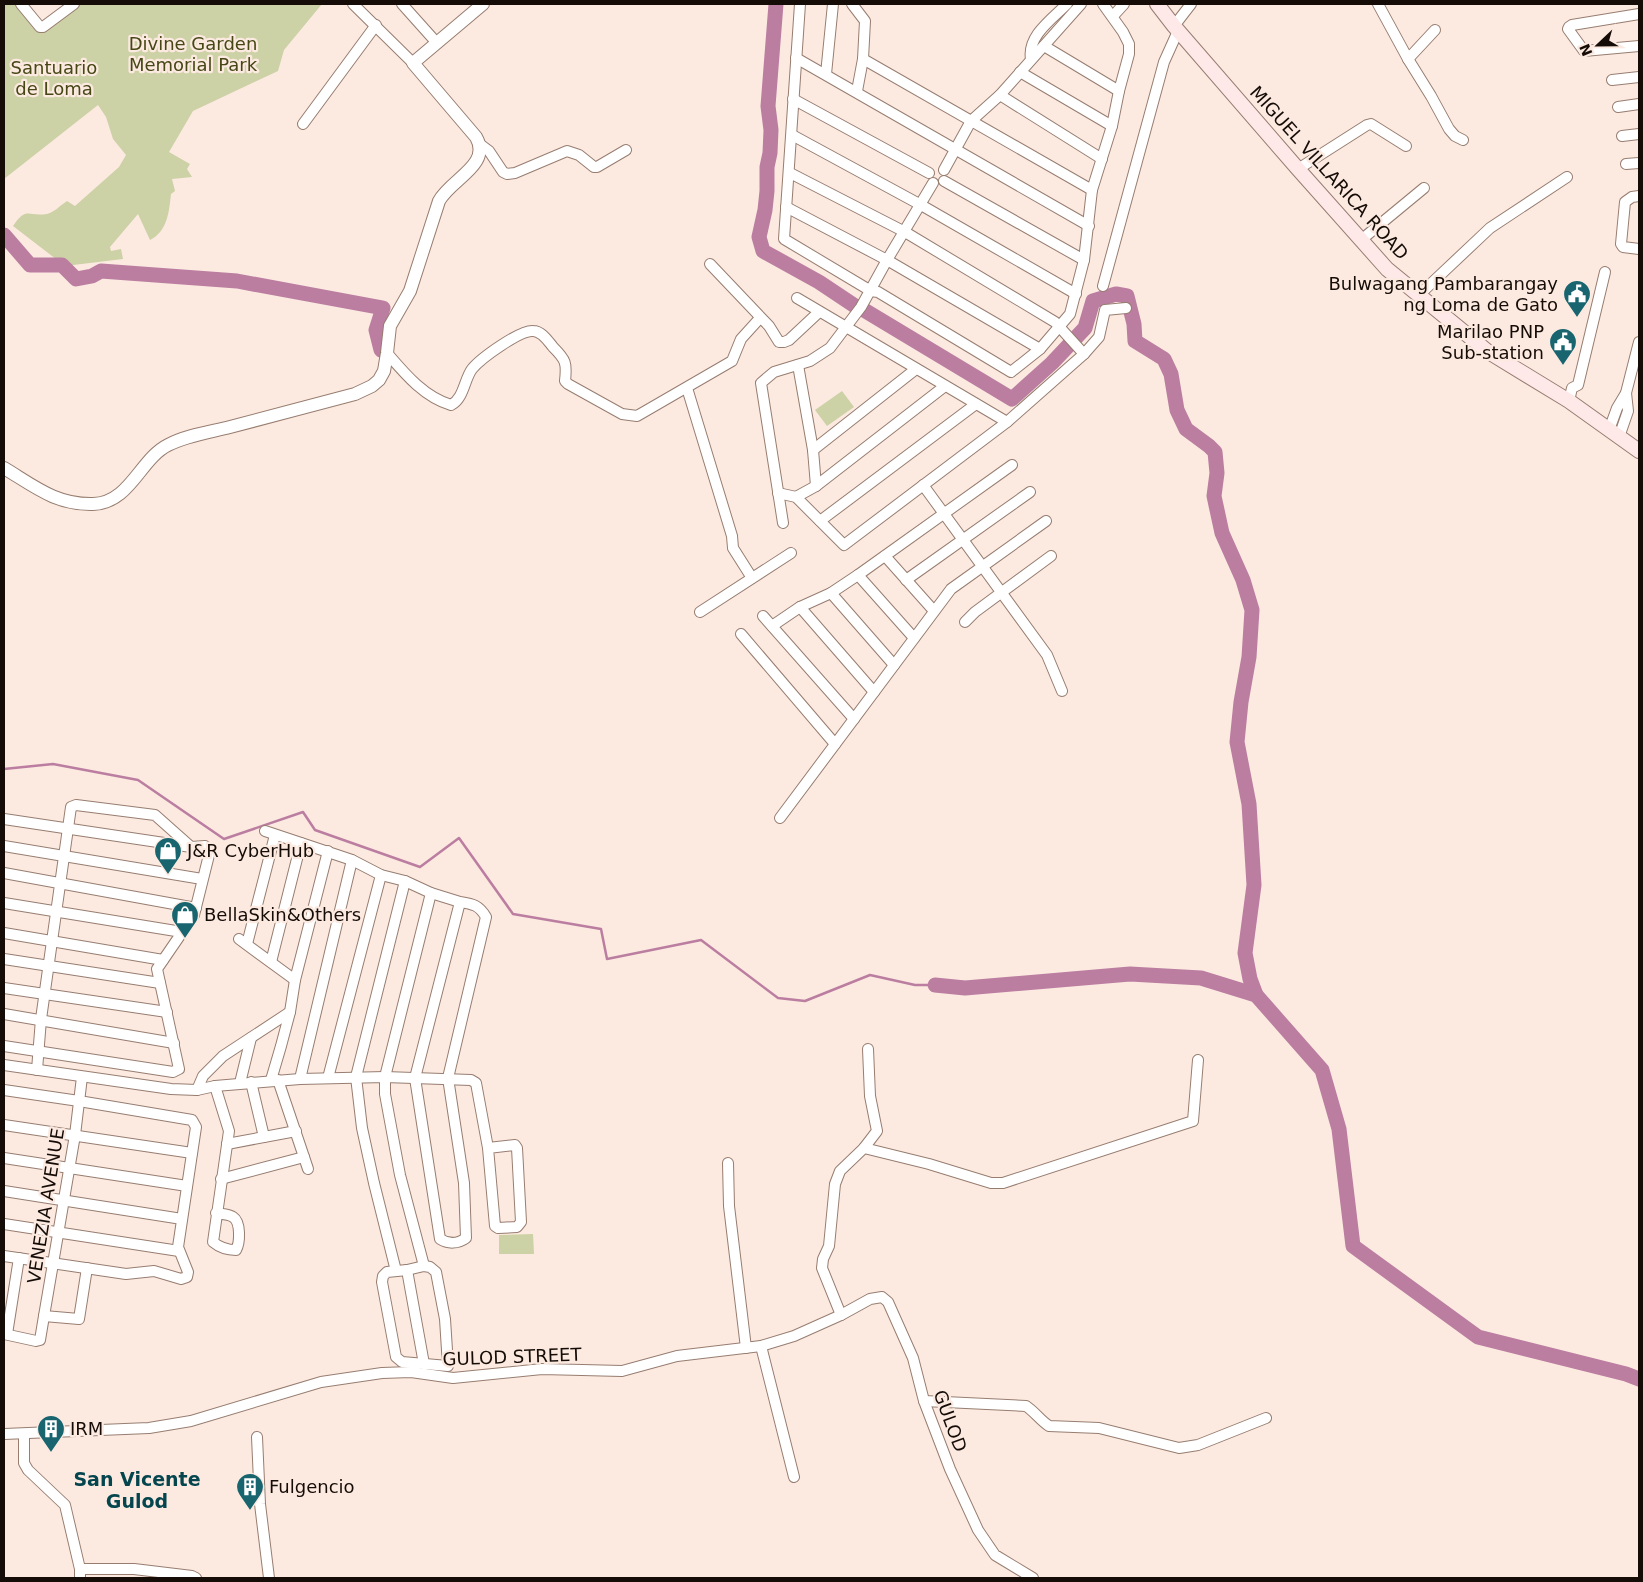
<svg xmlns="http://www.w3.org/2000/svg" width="1643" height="1582" viewBox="0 0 1643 1582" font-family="'DejaVu Sans',sans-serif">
	<rect width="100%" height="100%" fill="#fceae1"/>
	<g fill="#ccd1a6">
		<path d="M5 4H16L39 32 76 4H322L284 50 278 71 193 111 169 152 190 164 187 169 192 177 172 179 175 191 171 194C169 211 168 231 150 240L138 214 110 247 111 251 121 249 123 259 65 266 13 226C27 206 27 217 47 214 53 213 61 205 67 201L75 206 119 167 126 155 113 139 106 117 98 105 4 179Z"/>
		<polygon points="842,391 854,407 827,426 815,410"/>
		<polygon points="533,1234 534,1254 499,1254 499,1235"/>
	</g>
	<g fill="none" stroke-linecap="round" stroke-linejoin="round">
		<polyline stroke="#bb7ea1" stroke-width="2.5" points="4,769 53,764 138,780 224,839 303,812 315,830 420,867 459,838 513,914 601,929 607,959 701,940 778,998 805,1001 870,975 915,985 935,985"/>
		<g stroke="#bb7ea1" stroke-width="15">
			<polyline points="776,4 768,106 771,130 770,153 767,167 767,191 765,210 759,237 763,251 819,282 855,306"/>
			<polyline points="4,235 30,265 62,265 76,279 92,276 101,271 237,281 383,308 376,330 381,350"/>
			<polyline points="864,310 1012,399 1052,363 1085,328 1093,301 1116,294 1127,296 1134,324 1135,341 1164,359 1171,374 1177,410 1186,429 1209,446 1215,452 1217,473 1214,496 1222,533 1243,580 1252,610 1249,657 1241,702 1237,742 1249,804 1254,885 1245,953 1250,979 1256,995"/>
			<polyline points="935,985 965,988 1130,974 1201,978 1256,995 1322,1070 1339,1129 1353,1246 1478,1337 1626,1374 1639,1379"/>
		</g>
		<defs>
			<g id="minor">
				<polyline points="21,4 40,27 43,27 74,4"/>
				<polyline points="353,4 413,63"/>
				<polyline points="402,4 436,42"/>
				<polyline points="800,4 784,239 871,291 878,292 1011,372 1040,349 1070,314 1084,260 1092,190 1112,126 1119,91 1129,54 1129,44 1123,32 1103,4"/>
				<polyline points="852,4 865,21 863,59 857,91"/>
				<polyline points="1378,4 1408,59 1431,96 1449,129 1455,136 1463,140"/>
				<polyline points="1639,14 1572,25 1569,27 1568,29 1584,51 1639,46"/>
				<polyline points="1113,16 1124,4"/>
				<polyline points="1174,26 1191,4"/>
				<polyline points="1044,46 1119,91"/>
				<polyline points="796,58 1089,226"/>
				<polyline points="863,59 1092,190"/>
				<path d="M1031 59C1027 36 1052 19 1067 4"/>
				<polyline points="1408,59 1435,30"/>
				<polyline points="1020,72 1112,126"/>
				<polyline points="826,74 833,4"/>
				<polyline points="1612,80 1639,77"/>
				<polyline points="1000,95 1102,159"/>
				<polyline points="793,99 929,173"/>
				<polyline points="1618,107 1639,104"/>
				<polyline points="303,124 376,25"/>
				<polyline points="792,135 921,205 1076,294"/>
				<polyline points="1622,136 1639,134"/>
				<polyline points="481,145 489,151 503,172 507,174 515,173 567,151 579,155 594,167 597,167 626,150"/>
				<polyline points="1626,164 1639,163"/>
				<polyline points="1298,169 1367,125 1371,124 1406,146"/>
				<polyline points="944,170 971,121 1000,95 1081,4"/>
				<polyline points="790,173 905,232 1055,322 1084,354"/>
				<polyline points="944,181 1084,260"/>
				<polyline points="1639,196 1632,197 1625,202 1621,244 1623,247 1639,249"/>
				<polyline points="786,207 887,260 1040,349"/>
				<polyline points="1361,240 1424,188"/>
				<polyline points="710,264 769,326 779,342 784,342 789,340 819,312"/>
				<polyline points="1103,286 1164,62 1178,31"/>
				<polyline points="1419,295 1490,228 1567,177"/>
				<polyline points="797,298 1007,422"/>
				<path d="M387 353C405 374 424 397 451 405 464 398 464 380 472 369 481 358 520 330 533 331 542 331 548 341 553 347 566 360 567 363 565 381L568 384 622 414 637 416 732 361 741 339 760 318"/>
				<polyline points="798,365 813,450 816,486"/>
				<polyline points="687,388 732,536 733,548 752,578"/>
				<polyline points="1569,401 1572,388 1578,385 1605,272"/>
				<polyline points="1609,430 1617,408 1626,393 1639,342"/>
				<polyline points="1619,437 1628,411 1626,393"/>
				<polyline points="813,450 916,369"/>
				<polyline points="923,485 1047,655 1062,691"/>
				<polyline points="778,493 796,497 844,545 1007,422 1084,354 1099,337 1105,310 1126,308"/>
				<polyline points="796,497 816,486 945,386"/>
				<polyline points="820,521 976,404"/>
				<polyline points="783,523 761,383 774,372 810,361 830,348 861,307 887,260 933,183"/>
				<polyline points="885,556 934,611"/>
				<polyline points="858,575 914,638"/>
				<polyline points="906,580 1030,492"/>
				<polyline points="831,593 894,665"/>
				<polyline points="800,607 874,692"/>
				<polyline points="700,612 791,553"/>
				<polyline points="763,616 854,719"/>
				<polyline points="965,622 975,612 1051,556"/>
				<polyline points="772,626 800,607 831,593 858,575 1012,465"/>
				<polyline points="741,634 835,744"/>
				<polyline points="780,818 951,589 1046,521"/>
				<polyline points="4,819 191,847 205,846 209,849 209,855 194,915 157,969 179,1069 173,1072 4,1046"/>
				<path d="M265 831 352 860 381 875 405 881 431 893 460 902 415 1078 440 1239C448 1244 458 1244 466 1238L464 1183 448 1078 486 917C479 905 473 904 460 902"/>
				<polyline points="4,846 202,879"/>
				<polyline points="4,873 196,908"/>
				<polyline points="4,903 182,932"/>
				<polyline points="4,933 163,960"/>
				<polyline points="239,939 295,980"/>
				<polyline points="247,944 275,835"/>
				<polyline points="4,959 160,983"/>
				<polyline points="271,962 301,843"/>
				<polyline points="4,988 167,1012"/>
				<polyline points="4,1014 174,1043"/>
				<polyline points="4,1065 171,1089 197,1090 215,1086 300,1079 385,1077 471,1080 476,1083 488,1148 495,1226 498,1228 517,1227 521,1222 517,1148 515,1145 488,1148"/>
				<polyline points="37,1070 41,1019 71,807 76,805 155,815 191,847"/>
				<polyline points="328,1078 381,875"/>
				<polyline points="300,1079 352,860"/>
				<polyline points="271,1080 281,1046 290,1012 295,980 328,851"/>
				<polyline points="251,1082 264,1137"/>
				<polyline points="240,1083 251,1038"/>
				<path d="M215 1086 229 1131 213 1242C219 1247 228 1250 236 1250 240 1243 241 1222 233 1217 229 1214 221 1214 216 1213"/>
				<polyline points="4,1090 79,1101 192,1120 196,1127 178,1247 188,1272 187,1277 181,1279 154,1271 126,1274 4,1256"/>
				<polyline points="197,1090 203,1076 223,1056 290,1012"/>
				<polyline points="4,1125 192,1153"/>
				<polyline points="227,1144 296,1131"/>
				<polyline points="864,1148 929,1164 991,1183 1003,1183 1193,1121 1198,1060"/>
				<polyline points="304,1157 308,1169"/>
				<polyline points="4,1158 187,1186"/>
				<polyline points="728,1163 729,1206 746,1348"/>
				<polyline points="221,1179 304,1157 278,1080"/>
				<polyline points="4,1191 182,1219"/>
				<polyline points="4,1224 179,1251"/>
				<polyline points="424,1266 400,1175 385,1094 385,1077 431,893"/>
				<polygon points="424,1266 430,1267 436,1272 445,1319 448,1366 402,1362 396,1357 382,1282 383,1276 387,1272 407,1270"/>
				<polyline points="407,1270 424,1364"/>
				<polyline points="396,1271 374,1183 362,1128 356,1077 405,881"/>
				<polyline points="841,1315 822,1268 823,1259 829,1246 835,1184 840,1171 864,1148 877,1131 870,1096 868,1049"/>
				<polyline points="44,1316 79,1319 87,1268"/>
				<polyline points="4,1334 36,1341 40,1340 44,1316 75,1135 82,1077"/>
				<polyline points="7,1334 19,1258"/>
				<polyline points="761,1346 794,1477"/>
				<path d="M924 1401 1026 1406C1035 1412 1040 1420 1049 1426L1099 1428 1179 1448 1198 1445 1266 1418"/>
				<polyline points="4,1434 149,1428 191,1421 321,1382 382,1373 411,1372 453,1378 542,1369 622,1371 677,1356 761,1346 794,1336 841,1315 870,1299 882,1297 888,1302 913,1358 924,1401 950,1469 978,1530 995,1555 1033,1578"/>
				<polyline points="24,1434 24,1463 28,1470 65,1505 80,1569 80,1578"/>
				<polyline points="257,1437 260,1504 269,1578"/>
				<polyline points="80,1569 134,1569 192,1576 196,1578"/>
			</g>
			<path id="tertiary" d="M4 468C34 486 56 505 93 504 130 503 140 459 168 445 187 435 210 432 230 427 272 416 313 405 355 394L372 386 379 380 384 371 387 353 390 326 410 291 439 201C451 179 492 165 476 137L413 63 483 4"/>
			<polyline id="secondary" points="1157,4 1174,26 1298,169 1387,269 1487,351 1569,401 1639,451"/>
		</defs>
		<use href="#minor" stroke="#977d70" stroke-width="12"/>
		<use href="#tertiary" stroke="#977d70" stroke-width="14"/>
		<use href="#secondary" stroke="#977d70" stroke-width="16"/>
		<use href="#minor" stroke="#fff" stroke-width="10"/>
		<use href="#tertiary" stroke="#fff" stroke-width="12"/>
		<use href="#secondary" stroke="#fee8e8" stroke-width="14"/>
	</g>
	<defs>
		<symbol id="civic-pin" viewBox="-11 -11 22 30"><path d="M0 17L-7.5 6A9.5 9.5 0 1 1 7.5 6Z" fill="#19656f" stroke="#fceae1"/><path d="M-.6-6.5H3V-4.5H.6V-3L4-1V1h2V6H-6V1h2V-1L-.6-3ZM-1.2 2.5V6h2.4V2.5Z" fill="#fff"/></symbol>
		<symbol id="shop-pin" viewBox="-11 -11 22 30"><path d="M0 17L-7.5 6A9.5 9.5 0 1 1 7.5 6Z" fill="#19656f" stroke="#fceae1"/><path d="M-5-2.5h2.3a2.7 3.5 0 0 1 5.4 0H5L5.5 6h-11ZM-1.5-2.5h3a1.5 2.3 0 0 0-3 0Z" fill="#fff"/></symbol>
		<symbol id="building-pin" viewBox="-11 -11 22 30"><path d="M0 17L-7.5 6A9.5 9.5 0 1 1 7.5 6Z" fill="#19656f" stroke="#fceae1"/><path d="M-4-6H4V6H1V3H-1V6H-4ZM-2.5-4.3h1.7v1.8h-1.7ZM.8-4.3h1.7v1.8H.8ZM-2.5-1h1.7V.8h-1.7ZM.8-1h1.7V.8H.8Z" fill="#fff"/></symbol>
	</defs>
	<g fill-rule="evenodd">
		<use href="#civic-pin" x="1561" y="278" width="32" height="43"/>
		<use href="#civic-pin" x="1547" y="326" width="32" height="43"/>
		<use href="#shop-pin" x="152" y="835" width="32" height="43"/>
		<use href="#shop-pin" x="169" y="899" width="32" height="43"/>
		<use href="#building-pin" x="35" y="1413" width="32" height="43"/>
		<use href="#building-pin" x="234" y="1471" width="32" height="43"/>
	</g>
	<g text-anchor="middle" stroke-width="4.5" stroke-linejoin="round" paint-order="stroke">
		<g font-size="18" fill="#454715" stroke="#fceae1">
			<text x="193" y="50">Divine Garden<tspan x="193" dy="21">Memorial Park</tspan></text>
			<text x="54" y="74">Santuario<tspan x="54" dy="21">de Loma</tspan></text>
		</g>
		<g font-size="18" fill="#150c07" stroke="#fceae1">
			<text transform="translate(1329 173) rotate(48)" y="6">MIGUEL VILLARICA ROAD</text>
			<text transform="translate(46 1206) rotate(-81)" y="6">VENEZIA AVENUE</text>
			<text transform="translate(512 1357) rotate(-2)" y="6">GULOD STREET</text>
			<text transform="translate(950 1421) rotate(70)" y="6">GULOD</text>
		</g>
		<g font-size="18" fill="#150c07" stroke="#fceae1" text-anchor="start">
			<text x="1558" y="290" text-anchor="end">Bulwagang Pambarangay<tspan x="1558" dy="21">ng Loma de Gato</tspan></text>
			<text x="1544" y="338" text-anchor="end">Marilao PNP<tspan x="1544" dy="21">Sub-station</tspan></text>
			<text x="187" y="857">J&amp;R CyberHub</text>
			<text x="204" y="921">BellaSkin&amp;Others</text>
			<text x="70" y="1435">IRM</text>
			<text x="269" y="1493">Fulgencio</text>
		</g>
		<g font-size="19" font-weight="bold" fill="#05464e" stroke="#fceae1">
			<text x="137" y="1486">San Vicente<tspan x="137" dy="22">Gulod</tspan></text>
		</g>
	</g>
	<rect width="1643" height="1582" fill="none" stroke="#150c07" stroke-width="10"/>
	<g transform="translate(1598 45) rotate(248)" stroke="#fceae1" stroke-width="4" paint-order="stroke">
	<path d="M0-4L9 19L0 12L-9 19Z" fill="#150c07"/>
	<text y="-8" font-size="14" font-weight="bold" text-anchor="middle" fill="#150c07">N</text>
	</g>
</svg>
